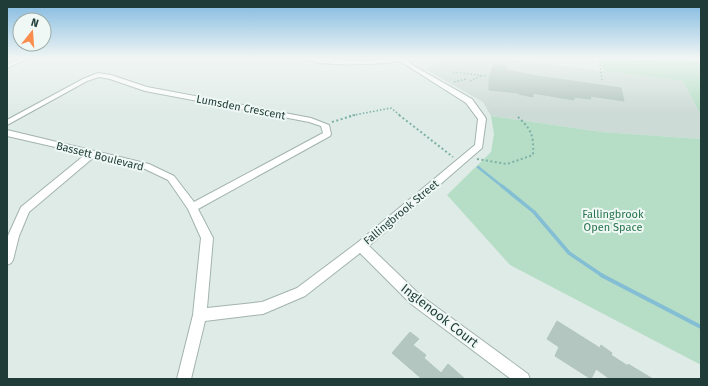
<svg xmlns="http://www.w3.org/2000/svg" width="708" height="386" viewBox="0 0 708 386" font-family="'Fira Sans',sans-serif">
	<rect width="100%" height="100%" fill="#dfebe7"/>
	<polygon fill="#cddbd6" points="449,58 503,58 683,81 701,115 701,139 602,132 491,116 483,102 425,69"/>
	<g fill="#b6dec6">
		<polygon points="598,58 628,58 663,62 661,58 701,58 701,115 683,81 604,71"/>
		<polygon points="491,116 602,132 701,139 701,365 510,265 447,195 491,152 494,134"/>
	</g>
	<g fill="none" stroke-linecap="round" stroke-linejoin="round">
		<polyline stroke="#83bed4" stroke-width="2.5" points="478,167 503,187"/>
		<polyline stroke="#83bed4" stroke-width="3.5" points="502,186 534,212 569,253 603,276"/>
		<polyline stroke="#83bed4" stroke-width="4" points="601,275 701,327"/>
	</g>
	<g fill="#b4c6c0" stroke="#b1c5bf">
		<polygon points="494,64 507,66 506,70 537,76 621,88 624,101 590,96 591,99 574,97 574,100 533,93 533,97 519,94 519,93 489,90 489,78"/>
		<polygon points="557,321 600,348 601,345 612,353 611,355 628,366 628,364 653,379 610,379 596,369 591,379 555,356 559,347 547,339"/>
		<polygon points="410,332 419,339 413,345 426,355 424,358 441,373 448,364 465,379 422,379 392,353"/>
	</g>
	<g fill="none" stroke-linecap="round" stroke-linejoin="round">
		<defs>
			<g id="minor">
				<polygon points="22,58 29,58 7,68 7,64"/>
				<path d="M304 58 366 61 404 58 414 66 472 99 485 117 486 119 482 148 369 246 420 295 528 374 530 379H511L410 303 360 253 305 296 263 314 205 321 191 379H177L193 315 201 238 188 209 168 180 143 168 94 157 29 212 19 236 13 260 11 263 7 265V238L21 207 86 154 7 136V130L149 164 174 176 194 202 323 133 321 126 309 122 145 91 110 79 99 77 87 81 7 125V120L83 79 98 73 111 75 147 87 311 118 329 125 331 134 330 136 198 209 213 238 207 308 262 302 297 288 357 243 475 145 478 119 466 103 400 61C382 64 318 68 304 58Z"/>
			</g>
		</defs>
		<use href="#minor" stroke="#a2b3af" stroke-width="2"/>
		<g stroke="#7db1a7" stroke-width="1.5" stroke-dasharray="1.5 2" stroke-linecap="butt">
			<polyline points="599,58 602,80"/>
			<polyline points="612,58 649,62 701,63"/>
			<polyline points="453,72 486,76"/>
			<polyline points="470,81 481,76"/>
			<polyline points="454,82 466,79"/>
			<polyline points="349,116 391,108 401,116"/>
		</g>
		<g stroke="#7db1a7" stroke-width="2" stroke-dasharray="2 2.5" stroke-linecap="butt">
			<polyline points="399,115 453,157"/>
			<polyline points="332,122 355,115"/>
			<path d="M477 159 507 164 533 155C534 134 531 129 516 115"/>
		</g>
		<use href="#minor" fill="#fff" fill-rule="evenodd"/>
	</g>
	<linearGradient id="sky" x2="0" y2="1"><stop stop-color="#7fb8e0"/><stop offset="0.52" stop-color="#f1f6f4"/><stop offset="1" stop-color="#f1f6f4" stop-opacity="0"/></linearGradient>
	<rect width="708" height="112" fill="url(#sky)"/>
	<g text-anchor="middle" stroke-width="4" stroke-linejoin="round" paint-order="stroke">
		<g font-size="11" fill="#1f3c38" stroke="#eff8f4">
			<text transform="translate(241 107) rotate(11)" y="4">Lumsden Crescent</text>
			<text transform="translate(100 156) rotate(14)" y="4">Bassett Boulevard</text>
			<text transform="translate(401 212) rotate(-40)" y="4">Fallingbrook Street</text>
		</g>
		<g font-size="11" fill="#27754e" stroke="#eff8f4">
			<text x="613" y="218">Fallingbrook<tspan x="613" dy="13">Open Space</tspan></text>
		</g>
		<g font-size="13" fill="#1f3c38" stroke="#eff8f4">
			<text transform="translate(440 315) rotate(38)" y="5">Inglenook Court</text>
		</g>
	</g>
	<rect width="708" height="386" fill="none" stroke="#1f3c38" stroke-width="16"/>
	<g transform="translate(32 32) rotate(17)"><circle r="19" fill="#eff8f4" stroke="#9cada9"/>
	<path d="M0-3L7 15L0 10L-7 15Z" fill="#fa8d4e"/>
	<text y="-6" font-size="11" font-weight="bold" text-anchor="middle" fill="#1f3c38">N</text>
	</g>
</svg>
